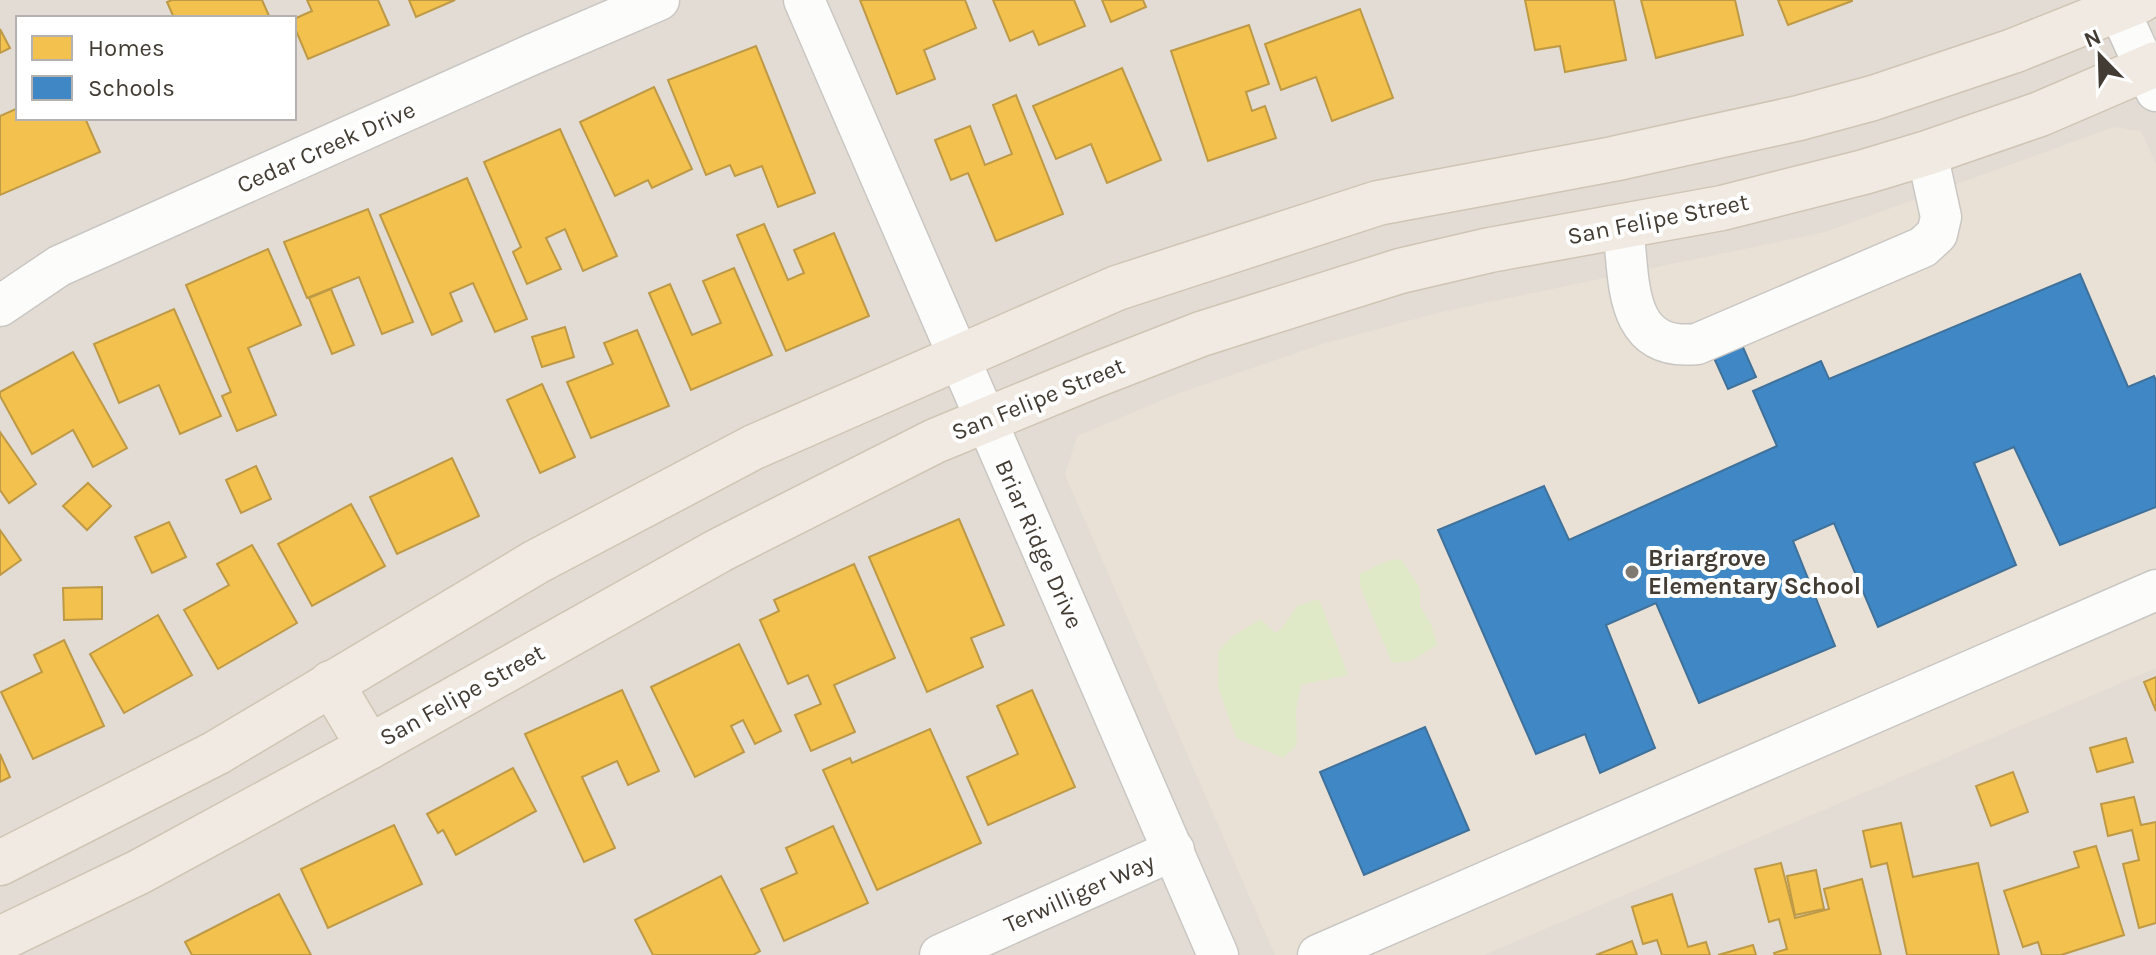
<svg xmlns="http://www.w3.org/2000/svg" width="2156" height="955" viewBox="0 0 2156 955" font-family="Karla,sans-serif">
	<rect width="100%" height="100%" fill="#eeebe7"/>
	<path fill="#e2dcd4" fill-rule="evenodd" d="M0 0H2156V955H0ZM18 18H294V118H18Z"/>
	<polygon fill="#e9e1d6" points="2114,127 2141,131 2156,164 2156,668 1484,955 1275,955 1065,475 1077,436 1179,393 1326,343 1441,312 1825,232"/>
	<g fill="#dfe8c7">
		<polygon points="1401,559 1420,588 1420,606 1431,624 1437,645 1411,661 1392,663 1361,589 1359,574 1387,561"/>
		<polygon points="1319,599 1348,675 1301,685 1296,710 1297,745 1283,758 1236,738 1218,687 1218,652 1233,636 1261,619 1275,633 1282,628 1297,606"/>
	</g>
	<g fill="#f2c14e" stroke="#be9946" stroke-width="2">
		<polygon points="172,0 262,0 270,18 174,18 167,2"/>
		<polygon points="307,0 378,0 389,25 308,59 294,26 294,19 312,11"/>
		<polygon points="409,0 455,0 416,17"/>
		<polygon points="860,0 965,0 976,28 924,50 935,79 897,94"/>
		<polygon points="993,0 1074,0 1085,26 1039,45 1033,31 1010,41"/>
		<polygon points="1102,0 1143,0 1146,7 1111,22"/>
		<polygon points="1525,0 1614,0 1626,60 1565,72 1560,46 1535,50"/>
		<polygon points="1641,0 1735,0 1743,35 1656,58"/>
		<polygon points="1778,0 1852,0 1852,1 1788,25"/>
		<polygon points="1360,9 1393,98 1332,121 1316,77 1281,90 1265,44"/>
		<polygon points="1249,25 1269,84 1246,92 1252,111 1265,106 1276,138 1208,161 1171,51"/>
		<polygon points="0,29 10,48 0,53"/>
		<polygon points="756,46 815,193 778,207 762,166 735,176 730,165 706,175 668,80"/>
		<polygon points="1122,68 1161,160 1107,183 1091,144 1056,159 1033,106"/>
		<polygon points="654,87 692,169 652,188 648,180 615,196 580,122"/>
		<polygon points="1016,95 1063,214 996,241 968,173 951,180 935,140 970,126 985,165 1012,154 993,105"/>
		<polygon points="18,108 18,118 85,118 100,152 0,195 0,116"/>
		<polygon points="560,129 617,256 583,271 565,229 546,238 561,269 527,284 513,252 521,247 484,162"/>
		<polygon points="467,178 527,319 495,332 473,283 450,293 462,321 432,335 380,215"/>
		<polygon points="368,209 413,322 382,334 359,277 307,298 284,242"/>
		<polygon points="764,224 788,280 804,273 794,250 834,233 869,316 786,351 737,235"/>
		<polygon points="268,249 301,325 248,348 276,415 237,431 222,396 231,392 186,285"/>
		<polygon points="734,268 772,355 691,390 649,293 670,284 692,335 721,323 703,281"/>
		<polygon points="331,289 354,345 332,354 309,298"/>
		<polygon points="174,309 221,416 180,434 159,385 119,403 94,344"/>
		<polygon points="565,327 574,357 542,367 532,337"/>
		<polygon points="637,330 669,406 591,438 567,382 613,364 604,343"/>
		<polygon points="73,352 127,448 93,467 73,430 32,454 0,396 0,392"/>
		<polygon points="542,384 575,457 540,473 507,400"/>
		<polygon points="0,432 36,484 9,503 0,490"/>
		<polygon points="452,458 479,516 397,554 370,497"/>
		<polygon points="256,466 271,499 241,513 226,480"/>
		<polygon points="88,483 111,506 87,530 63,506"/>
		<polygon points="351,504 385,566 312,606 278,544"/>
		<polygon points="959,519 1004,625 971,638 983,667 927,692 869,557"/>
		<polygon points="169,522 186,557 152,573 135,537"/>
		<polygon points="0,530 21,560 0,575"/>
		<polygon points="252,545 297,623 218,669 184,610 229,585 217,564"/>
		<polygon points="854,564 895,658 834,685 855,732 811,751 795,715 821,704 808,675 788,684 760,620 779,611 774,600"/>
		<polygon points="102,587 102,619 64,620 63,588"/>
		<polygon points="158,615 192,675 124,713 90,654"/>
		<polygon points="64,640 104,726 33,759 1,692 42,672 34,655"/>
		<polygon points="739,644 781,731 755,744 743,720 731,726 744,752 695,777 651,687"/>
		<polygon points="2156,677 2156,711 2144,682"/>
		<polygon points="622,690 659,771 628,785 617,761 582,777 615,848 584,862 525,734"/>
		<polygon points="1032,690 1075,787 988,825 967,777 1018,754 997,706"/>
		<polygon points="930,729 981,843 877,890 823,770 850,758 852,763"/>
		<polygon points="2126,738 2133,762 2097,772 2090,748"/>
		<polygon points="0,754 10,777 0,782"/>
		<polygon points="513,768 536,811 456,855 443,830 438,833 427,814"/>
		<polygon points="2013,772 2028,812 1991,826 1976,786"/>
		<polygon points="2134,797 2141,825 2156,822 2156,923 2139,928 2123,864 2139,860 2132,830 2108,836 2101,804"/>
		<polygon points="1901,823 1913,877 1978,863 1999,955 1907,955 1887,863 1871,867 1863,831"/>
		<polygon points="394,825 422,884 328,928 301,869"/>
		<polygon points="833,826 868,903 784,941 761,889 797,873 786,848"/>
		<polygon points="2096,846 2124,935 2061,955 2042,955 2038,942 2023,947 2004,891 2079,867 2074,852"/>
		<polygon points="1781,863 1795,918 1829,909 1824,889 1862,879 1881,955 1775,955 1774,953 1787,949 1779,919 1769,922 1755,869"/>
		<polygon points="1816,870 1824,909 1795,915 1787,876"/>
		<polygon points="721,876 760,951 753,955 653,955 635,920"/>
		<polygon points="279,894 311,955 192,955 185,942"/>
		<polygon points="1672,894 1688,947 1706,942 1710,955 1662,955 1657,940 1643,944 1632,907"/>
		<polygon points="1632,941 1637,955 1596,955"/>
		<polygon points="1753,945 1756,955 1718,955"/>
	</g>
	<g fill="#3f88c5" stroke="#40719a" stroke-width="2">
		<polygon points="2080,274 2128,387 2154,376 2156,381 2156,507 2060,545 2014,447 1974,463 2016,565 1878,627 1834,523 1793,541 1835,646 1699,703 1656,603 1606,625 1655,748 1600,773 1585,734 1536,754 1438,530 1544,486 1569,540 1777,446 1753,391 1821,361 1829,379"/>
		<polygon points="1742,345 1756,377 1728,389 1714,358"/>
		<polygon points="1425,727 1469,830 1364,875 1320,772"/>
	</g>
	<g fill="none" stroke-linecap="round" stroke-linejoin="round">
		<defs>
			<g id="minor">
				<polyline points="804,0 1218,955"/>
				<polyline points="2119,10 2156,91"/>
				<path d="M1623 226C1630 279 1622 352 1697 344L1923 247 1937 234 1941 217 1927 153"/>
				<polyline points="0,306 59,266 533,54 659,0"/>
				<polyline points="940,955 1174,850"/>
				<polyline points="1318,955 2156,590"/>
			</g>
			<g id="major">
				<polyline points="331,683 369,747"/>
				<polyline points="0,863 216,753 536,562 754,447 1117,288 1378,203 1613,159 1799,118 1873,98 2013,51 2141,0"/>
				<polyline points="0,939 139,872 369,747 720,550 935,441 1093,376 1201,334 1400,271 1490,250 1722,208 1864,172 1927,153 2040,114 2156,64"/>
			</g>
		</defs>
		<use href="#minor" stroke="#cac7c3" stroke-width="43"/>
		<use href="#major" stroke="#d0c5b5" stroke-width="47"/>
		<use href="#minor" stroke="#fcfcfb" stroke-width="40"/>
		<use href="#major" stroke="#f0eae2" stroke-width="44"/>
	</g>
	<circle fill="#7f7973" stroke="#fff" stroke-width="3" cx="1632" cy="572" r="8"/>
	<g text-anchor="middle" stroke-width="8" stroke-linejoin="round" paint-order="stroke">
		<g font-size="24" fill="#433c34" stroke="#fff">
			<text transform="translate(326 147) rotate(-24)" y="8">Cedar Creek Drive</text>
			<text transform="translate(1658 219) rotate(-11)" y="8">San Felipe Street</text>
			<text transform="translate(1038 399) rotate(-22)" y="8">San Felipe Street</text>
			<text transform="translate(1039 544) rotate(66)" y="8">Briar Ridge Drive</text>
			<text transform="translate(462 695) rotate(-29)" y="8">San Felipe Street</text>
			<text transform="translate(1079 893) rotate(-24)" y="8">Terwilliger Way</text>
		</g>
		<g font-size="24" font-weight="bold" fill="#433c34" stroke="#fff" text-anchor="start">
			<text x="1648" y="566">Briargrove<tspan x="1648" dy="28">Elementary School</tspan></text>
		</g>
	</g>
	<rect x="16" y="16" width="280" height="104" fill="#ffffff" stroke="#b4b1ae" stroke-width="2"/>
	<rect x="32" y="36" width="40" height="24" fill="#f2c14e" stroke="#b4b1ae" stroke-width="2"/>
	<text x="88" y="56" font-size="24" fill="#433c34">Homes</text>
	<rect x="32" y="76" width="40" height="24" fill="#3f88c5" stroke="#b4b1ae" stroke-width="2"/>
	<text x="88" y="96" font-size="24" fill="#433c34">Schools</text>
	<g transform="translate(2100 56) rotate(337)" stroke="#ffffff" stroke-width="6" paint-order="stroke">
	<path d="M0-6L14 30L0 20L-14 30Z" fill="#433c34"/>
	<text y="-12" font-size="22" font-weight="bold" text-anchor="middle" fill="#433c34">N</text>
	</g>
</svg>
